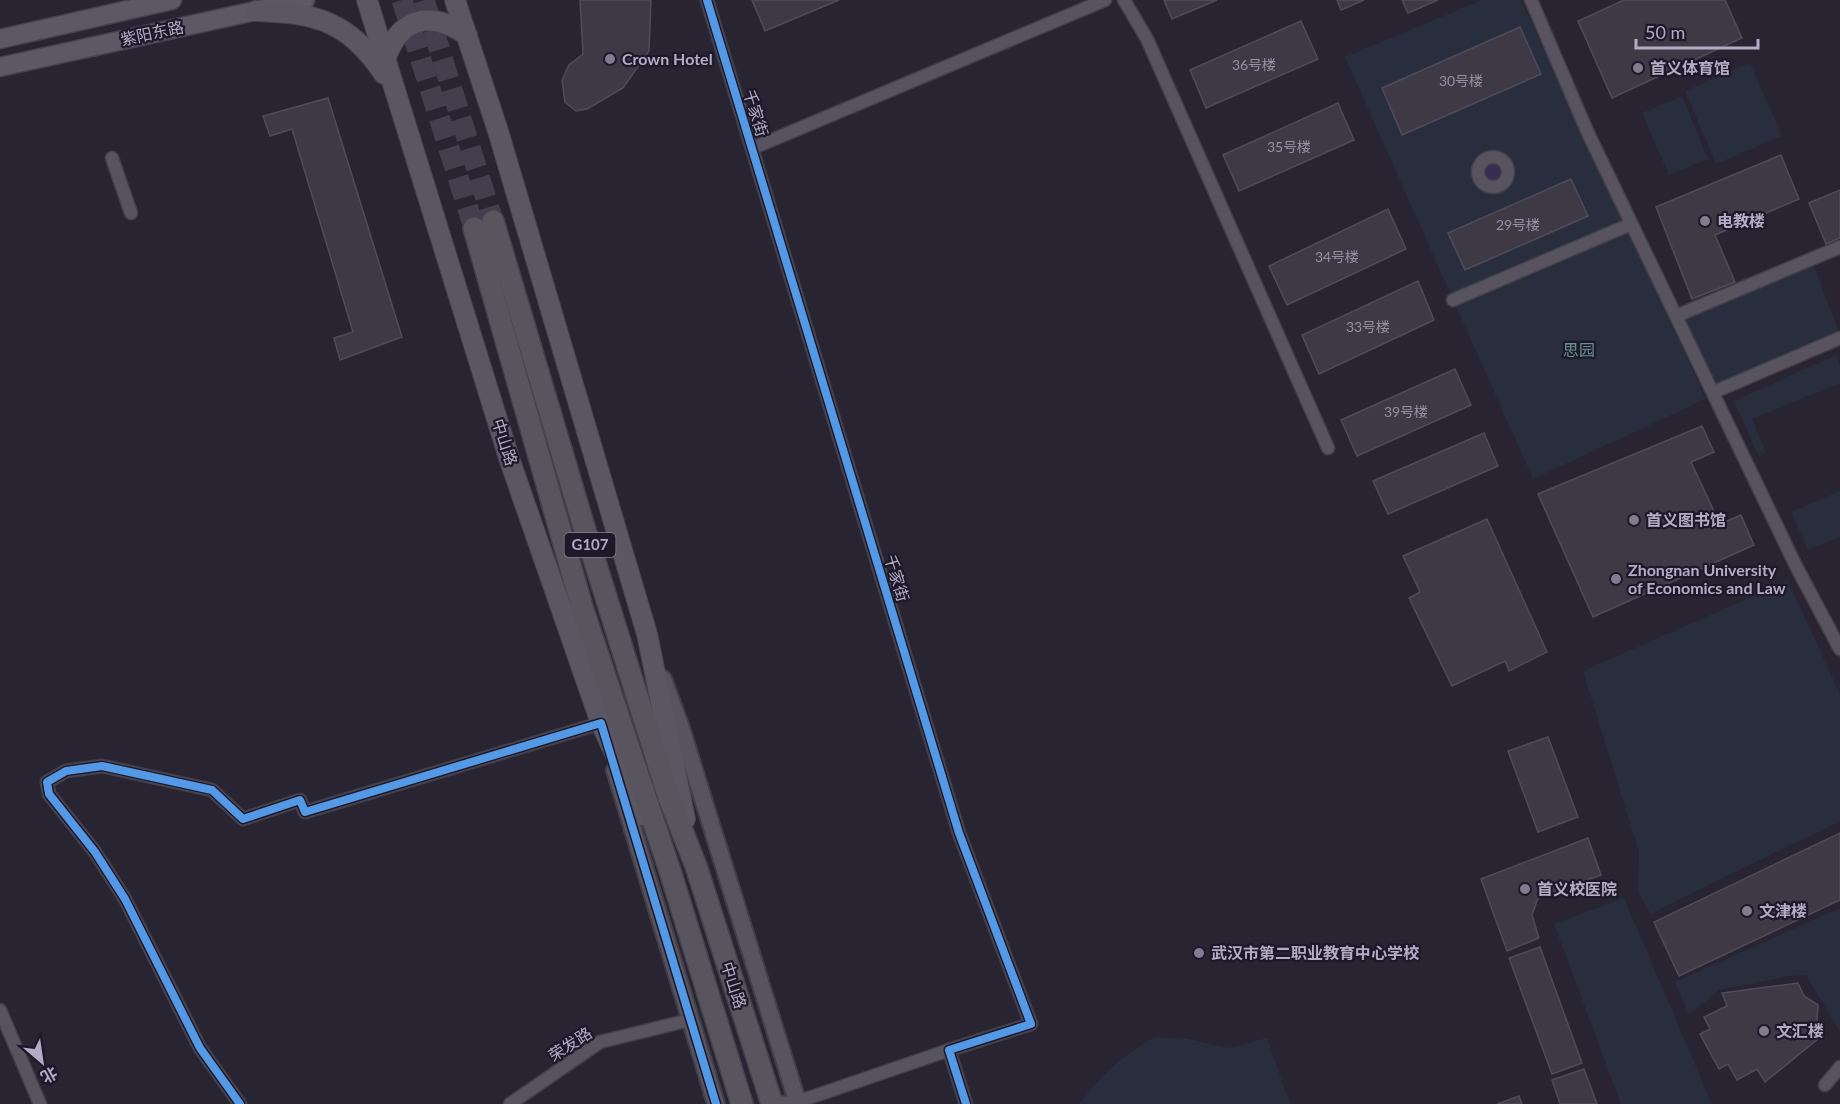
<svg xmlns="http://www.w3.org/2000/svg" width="1840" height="1104" viewBox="0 0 1840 1104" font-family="Lato,'Noto Sans SC',sans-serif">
	<rect width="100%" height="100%" fill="#282431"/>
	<g fill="#282e3e">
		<polygon points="1482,0 1521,0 1706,399 1533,479 1345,57"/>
		<polygon points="1750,63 1782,136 1716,164 1685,91"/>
		<polygon points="1682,96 1708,159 1669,175 1642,113"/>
		<polygon points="1813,264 1840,334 1717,387 1684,317"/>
		<polygon points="1836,355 1840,367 1840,383 1752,419 1766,452 1759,457 1734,401"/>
		<polygon points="1840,491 1840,537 1808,550 1791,512"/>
		<polygon points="1788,581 1840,694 1840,821 1650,914 1638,891 1639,852 1583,671"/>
		<polygon points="1624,898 1712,1104 1621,1104 1554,924"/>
		<polygon points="1840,908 1840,1032 1806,975 1789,976 1719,990 1689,1015 1675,982"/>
		<path d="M1155 1037 1187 1039 1229 1048 1267 1038 1290 1104H1080C1100 1075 1124 1054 1155 1037Z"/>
	</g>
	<circle fill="#372c54" cx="1493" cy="172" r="9"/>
	<g fill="#3d3a46" stroke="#504b5a" stroke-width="1.5">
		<polygon points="580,0 651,0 649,51 623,88 587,109 576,111 565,102 562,80 569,65 583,54"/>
		<polygon points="752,0 839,0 765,31"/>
		<polygon points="1164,0 1217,0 1172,19"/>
		<polygon points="1337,0 1364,0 1341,10"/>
		<polygon points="1402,0 1438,0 1408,13"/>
		<polygon points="1624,0 1725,0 1742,38 1612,98 1578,21"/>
		<polygon points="1301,21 1318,59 1206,108 1190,70"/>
		<polygon points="1520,27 1541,74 1402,135 1382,88"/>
		<polygon points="328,98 402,337 340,360 334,338 353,332 292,129 270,136 263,116"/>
		<polygon points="1338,103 1354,140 1239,191 1223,155"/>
		<polygon points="1781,155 1799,199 1715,235 1735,282 1692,299 1656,207"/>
		<polygon points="1571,179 1588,216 1465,270 1448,233"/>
		<polygon points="1840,190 1840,238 1826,244 1809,203"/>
		<polygon points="1388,209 1406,249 1287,305 1269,266"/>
		<polygon points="1418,281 1434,320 1319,374 1302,335"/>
		<polygon points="1455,369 1471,405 1357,456 1341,420"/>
		<polygon points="1702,426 1714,452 1691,462 1720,524 1741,515 1754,545 1593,617 1538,494"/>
		<polygon points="1484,433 1498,466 1388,514 1373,481"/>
		<polygon points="1487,519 1547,652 1509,671 1505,661 1452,686 1409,598 1420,592 1403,556"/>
		<polygon points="1548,737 1578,817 1538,832 1508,751"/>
		<polygon points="1840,833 1840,900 1679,976 1654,922"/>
		<polygon points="1588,838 1601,875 1538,898 1532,915 1539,938 1507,951 1481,879"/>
		<polygon points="1540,947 1582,1063 1552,1074 1509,958"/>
		<polygon points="1798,983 1804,996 1818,1005 1817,1021 1824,1034 1765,1082 1757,1069 1737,1080 1728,1064 1719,1069 1700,1034 1710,1029 1704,1017 1727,1006 1722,993"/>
		<polygon points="1584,1069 1597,1104 1560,1104 1552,1080"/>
		<polygon points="1519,1096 1522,1104 1497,1104"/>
	</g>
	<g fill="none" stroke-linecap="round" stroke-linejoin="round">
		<g stroke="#443f4e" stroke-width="21" stroke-dasharray="21 10" stroke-linecap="butt">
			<polyline points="402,0 474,228"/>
			<polyline points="424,0 493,221"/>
		</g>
		<defs>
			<g id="minor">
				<polyline points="707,0 959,833 1031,1024 949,1050 966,1104"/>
				<polyline points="1124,0 1147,39 1328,448"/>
				<polyline points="1531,0 1587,131 1796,566 1840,649"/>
				<polyline points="753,148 1105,0"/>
				<circle cx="1493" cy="172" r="15"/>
				<polyline points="112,158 131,213"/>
				<polyline points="1453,300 1631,224"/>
				<polyline points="1676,316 1840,247"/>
				<polyline points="1714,392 1840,338"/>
				<polyline points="0,1010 40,1104"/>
				<polyline points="1825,1085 1840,1067"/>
				<polyline points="772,1103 797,1102 949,1050"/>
				<polyline points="240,1104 200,1048 125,899 95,852 49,794 47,782 66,771 102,766 212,790 243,819 300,800 305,812 601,723"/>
				<polyline points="510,1104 600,1042 690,1020"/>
			</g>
			<g id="tertiary">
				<polyline points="663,679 681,728 798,1104"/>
				<polyline points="615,770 716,1104"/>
			</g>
			<g id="secondary">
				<polyline points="0,39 172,0"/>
				<polyline points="0,67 305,0"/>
			</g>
			<g id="primary">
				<polyline points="367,0 510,461 601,723 643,815"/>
				<polyline points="455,0 498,131 647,634 685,819"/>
				<path d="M256 11C316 13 349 21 384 74"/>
				<path d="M384 63C398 18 428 9 467 35"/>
			</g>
			<g id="trunk">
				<polyline points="493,221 584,527 669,798 696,866 772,1104"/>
				<polyline points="474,228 582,607 671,874 742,1104"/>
			</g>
		</defs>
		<use href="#minor" stroke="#423f49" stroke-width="15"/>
		<use href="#tertiary" stroke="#423f49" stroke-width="20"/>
		<use href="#secondary" stroke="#45414e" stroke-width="21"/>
		<use href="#primary" stroke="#45414e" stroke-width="22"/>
		<use href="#trunk" stroke="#44404d" stroke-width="24"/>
		<use href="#minor" stroke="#575460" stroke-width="12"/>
		<use href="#tertiary" stroke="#575460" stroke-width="16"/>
		<use href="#secondary" stroke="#5c5865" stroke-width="18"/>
		<use href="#primary" stroke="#5a5662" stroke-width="20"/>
		<use href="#trunk" stroke="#58555e" stroke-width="21"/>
		<defs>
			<g id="cycleway">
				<polyline points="707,0 959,833 1031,1024 949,1050 966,1104"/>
				<polyline points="240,1104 200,1048 125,899 95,852 49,794 47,782 66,771 102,766 212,790 243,819 300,800 305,812 601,723 716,1104"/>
			</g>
		</defs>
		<use href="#cycleway" stroke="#1e182b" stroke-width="11"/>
		<use href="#cycleway" stroke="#5399e6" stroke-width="8"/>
	</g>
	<g fill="#837c91" stroke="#1e182b" stroke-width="2">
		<circle cx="610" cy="59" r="6"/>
		<circle cx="1638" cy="68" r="6"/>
		<circle cx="1705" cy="221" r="6"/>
		<circle cx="1634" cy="520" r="6"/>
		<circle cx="1616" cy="579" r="6"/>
		<circle cx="1525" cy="889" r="6"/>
		<circle cx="1747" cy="911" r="6"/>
		<circle cx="1199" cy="953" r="6"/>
		<circle cx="1764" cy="1031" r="6"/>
	</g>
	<g text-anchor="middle" stroke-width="4.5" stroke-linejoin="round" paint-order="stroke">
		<g font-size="14" fill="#9690a4">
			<text x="1254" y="70">36号楼</text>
			<text x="1461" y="86">30号楼</text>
			<text x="1289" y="152">35号楼</text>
			<text x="1518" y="230">29号楼</text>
			<text x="1337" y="262">34号楼</text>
			<text x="1368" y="332">33号楼</text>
			<text x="1406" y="417">39号楼</text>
		</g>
		<rect fill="#1e182b" stroke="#878096" stroke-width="1.5" x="564.5" y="533" width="51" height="24" rx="4.5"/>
		<g font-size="15" font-weight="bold" fill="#b4acc4">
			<text x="590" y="550">G107</text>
		</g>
		<g font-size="16" fill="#b4acc4" stroke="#1e182b">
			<text transform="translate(152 33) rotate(-12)" y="6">紫阳东路</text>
			<text transform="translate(756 113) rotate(73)" y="6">千家街</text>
			<text transform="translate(505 442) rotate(72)" y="6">中山路</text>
			<text transform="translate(897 578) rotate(73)" y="6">千家街</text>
			<text transform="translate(734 985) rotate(72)" y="6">中山路</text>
			<text transform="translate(570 1044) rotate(-33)" y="6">荣发路</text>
		</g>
		<g font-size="16" font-weight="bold" fill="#b4acc4" stroke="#1e182b" text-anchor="start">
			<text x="622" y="65">Crown Hotel</text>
			<text x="1650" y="74">首义体育馆</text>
			<text x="1717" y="227">电教楼</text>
			<text x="1646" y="526">首义图书馆</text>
			<text x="1628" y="576">Zhongnan University<tspan x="1628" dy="18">of Economics and Law</tspan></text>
			<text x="1537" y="895">首义校医院</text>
			<text x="1759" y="917">文津楼</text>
			<text x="1211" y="959">武汉市第二职业教育中心学校</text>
			<text x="1776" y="1037">文汇楼</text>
		</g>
		<g font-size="16" fill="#659490" stroke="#1e182b">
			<text x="1579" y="356">思园</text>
		</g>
	</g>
	<g transform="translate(42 1062) rotate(151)" stroke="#1e182b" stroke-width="4.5" paint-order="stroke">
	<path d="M0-4.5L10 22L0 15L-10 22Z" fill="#b4acc4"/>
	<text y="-9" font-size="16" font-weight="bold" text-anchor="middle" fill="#b4acc4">北</text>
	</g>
	<path d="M1636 39v9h122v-9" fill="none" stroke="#b4acc4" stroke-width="3"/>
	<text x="1645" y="39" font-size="18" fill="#b4acc4" stroke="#1e182b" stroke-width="4.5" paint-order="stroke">50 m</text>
</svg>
